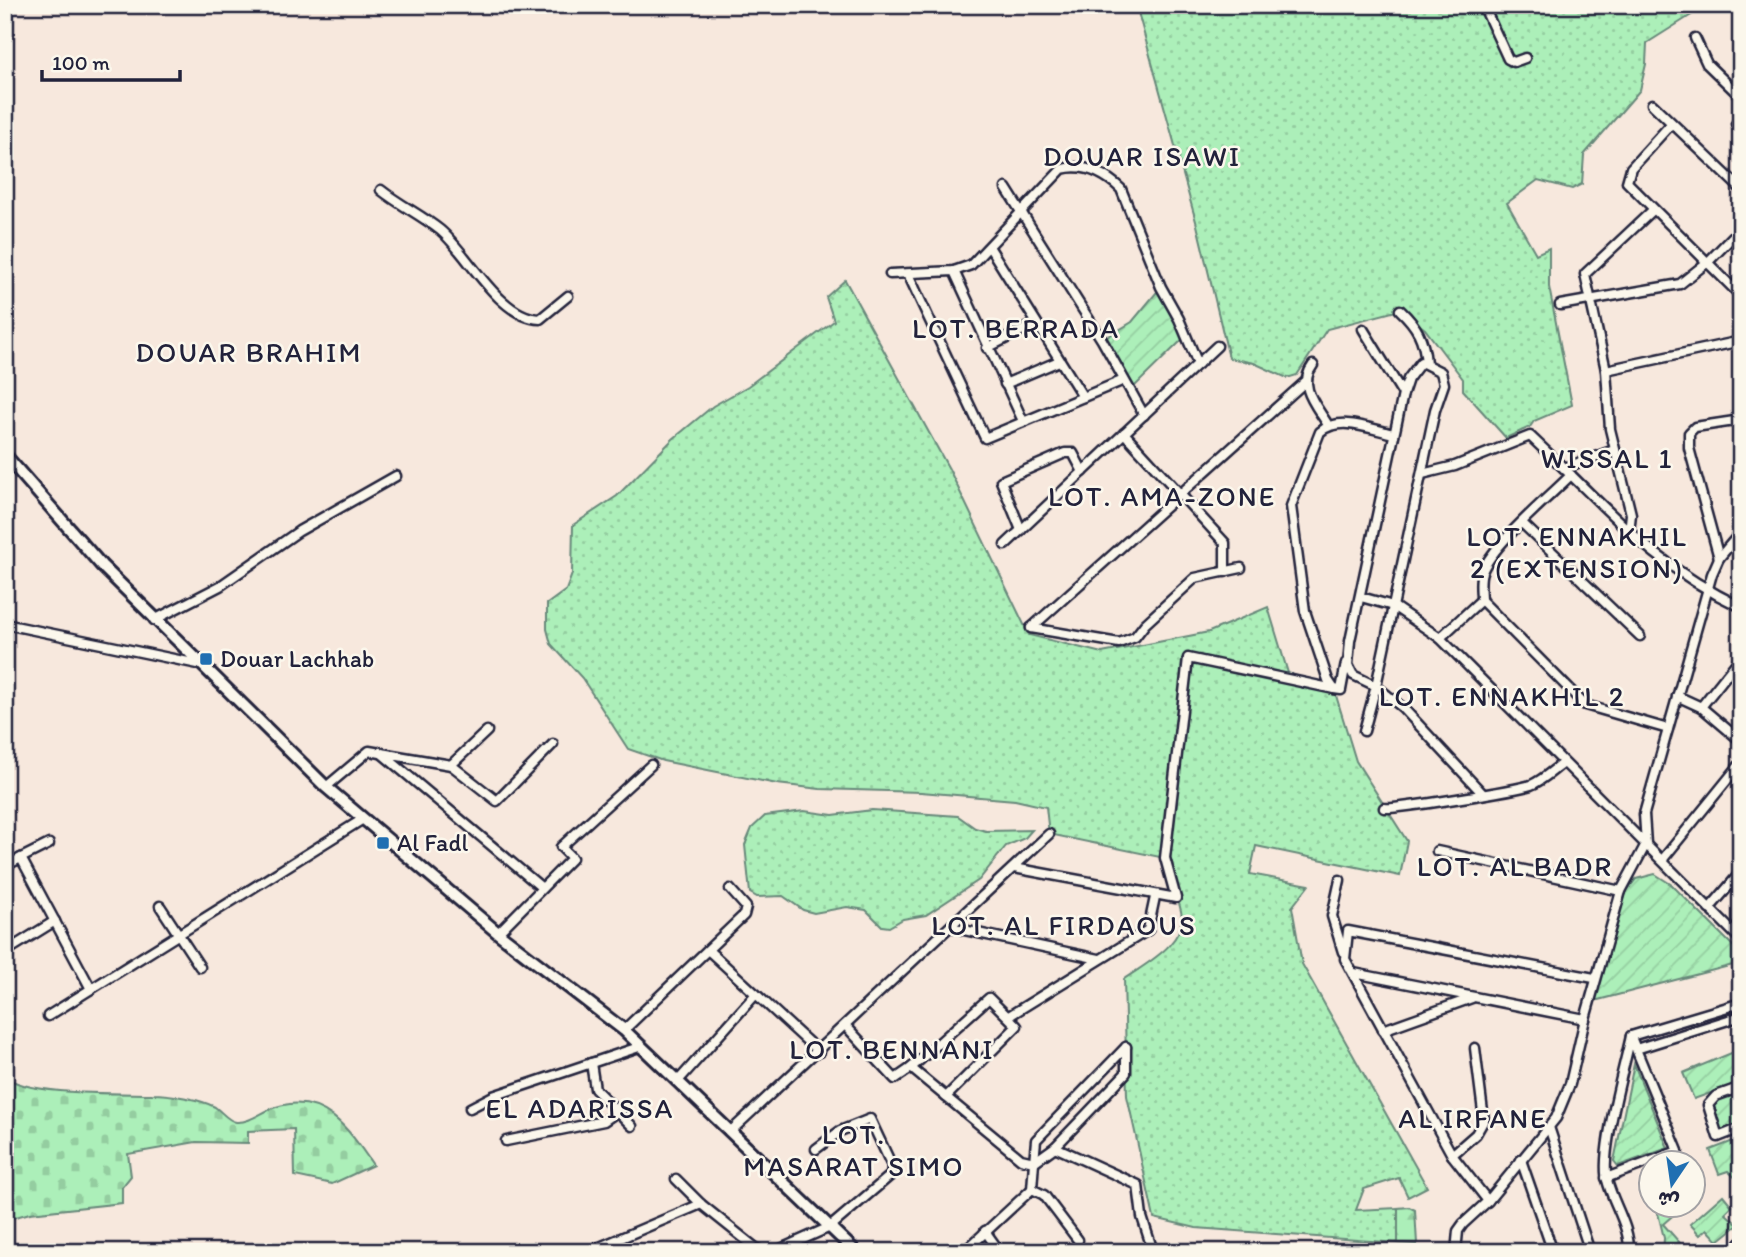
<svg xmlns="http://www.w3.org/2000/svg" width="1746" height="1257" viewBox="0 0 1746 1257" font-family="Itim,'Playpen Sans Arabic',sans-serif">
	<defs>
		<pattern id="grass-dots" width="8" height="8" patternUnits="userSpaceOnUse" patternTransform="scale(1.75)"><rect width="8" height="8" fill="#acefb9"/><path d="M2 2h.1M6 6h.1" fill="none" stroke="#94cda0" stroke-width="1.8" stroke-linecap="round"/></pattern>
		<pattern id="forest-firs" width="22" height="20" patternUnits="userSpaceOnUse" patternTransform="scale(1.75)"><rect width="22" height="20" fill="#acefb9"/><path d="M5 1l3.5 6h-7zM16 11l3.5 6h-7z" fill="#94cda0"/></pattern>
		<pattern id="cemetery-stones" width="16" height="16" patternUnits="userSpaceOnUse" patternTransform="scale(1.75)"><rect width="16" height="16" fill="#acefb9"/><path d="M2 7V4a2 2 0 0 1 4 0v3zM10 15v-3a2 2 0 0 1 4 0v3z" fill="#94cda0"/></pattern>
		<pattern id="garden-furrows" width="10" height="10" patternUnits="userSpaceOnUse" patternTransform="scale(1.75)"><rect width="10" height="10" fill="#acefb9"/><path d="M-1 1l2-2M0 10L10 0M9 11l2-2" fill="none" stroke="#94cda0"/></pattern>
	</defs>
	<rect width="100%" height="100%" fill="#f7e8dd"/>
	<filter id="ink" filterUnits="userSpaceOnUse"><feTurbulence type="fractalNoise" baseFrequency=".0143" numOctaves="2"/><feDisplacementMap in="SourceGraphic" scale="14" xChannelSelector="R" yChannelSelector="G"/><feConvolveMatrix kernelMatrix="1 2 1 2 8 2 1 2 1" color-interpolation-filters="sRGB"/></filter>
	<g filter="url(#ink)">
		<g fill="url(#grass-dots)" stroke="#67887a" stroke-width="2">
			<polygon points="1136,5 1699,5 1701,9 1647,43 1646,64 1640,90 1584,155 1582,184 1572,189 1538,180 1507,203 1536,254 1549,248 1549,287 1572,405 1534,421 1530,427 1506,438 1463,390 1463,379 1425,329 1400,310 1327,329 1297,375 1287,378 1254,363 1229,358 1197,225"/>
			<path d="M845 280 949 469 1029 635 1102 653 1209 632 1268 607 1288 673 1334 689 1356 761 1407 841 1400 876 1256 846 1250 874 1309 885 1292 907 1302 964 1427 1187 1408 1197 1399 1178 1364 1189 1356 1210 1398 1208V1243L1196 1228 1154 1218 1127 1096 1124 979C1145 964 1188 943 1181 911 1177 893 1169 875 1165 858L1049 834 1046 807 1015 800 921 792 820 789 777 784 663 761 628 749 582 678 551 644 547 629V604L566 590 572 574 573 525 617 496 673 439 713 406 748 386 834 321 826 297Z"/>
			<polygon points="872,810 958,816 975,828 986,831 1032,830 1025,838 1006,846 979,880 926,915 903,919 889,927 882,926 866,910 847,907 814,913 803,910 783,896 757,897 750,893 745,845 752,828 765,816 804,811 833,815"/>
		</g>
		<polygon fill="url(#forest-firs)" stroke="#67887a" stroke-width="2" points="1409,1207 1415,1210 1417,1244 1398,1243 1398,1208"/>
		<path fill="url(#cemetery-stones)" stroke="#67887a" stroke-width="2" d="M5 1076C25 1096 122 1093 152 1094 169 1094 200 1099 215 1107 222 1112 228 1121 236 1122 250 1123 263 1111 276 1107 324 1091 350 1131 373 1165L332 1184 295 1176 294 1129 248 1131V1143L196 1142 128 1154 131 1176 122 1187V1203L30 1213 5 1220Z"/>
		<g fill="url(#garden-furrows)" stroke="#67887a" stroke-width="2">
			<polygon points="1161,287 1187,335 1131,390 1102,340 1132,322"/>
			<polygon points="1655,874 1672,885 1741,954 1741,963 1594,1001 1626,892 1636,879"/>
			<polygon points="1741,1049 1741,1082 1694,1099 1683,1073"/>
			<polygon points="1634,1064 1668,1148 1618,1166 1614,1161"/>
			<polygon points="1741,1091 1741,1125 1719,1130 1712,1106 1714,1102"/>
			<polygon points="1741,1138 1741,1183 1728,1171 1719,1174 1710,1150"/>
			<polygon points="1723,1195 1732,1206 1725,1213 1738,1225 1718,1241 1707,1229 1700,1235 1690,1224"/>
			<polygon points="1656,1205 1685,1205 1663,1224 1688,1252 1663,1252 1664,1238"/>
		</g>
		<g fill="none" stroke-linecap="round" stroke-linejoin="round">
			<defs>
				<g id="street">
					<polyline points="1483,5 1508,59 1514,62 1525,58"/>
					<polyline points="1695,38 1707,64 1741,97"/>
					<polyline points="1652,104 1741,189"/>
					<polyline points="1671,124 1631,168 1627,182 1741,296"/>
					<polyline points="1736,124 1741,119"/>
					<polyline points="1006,188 1102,340 1144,415"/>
					<path d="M381 190C400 205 421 215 440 230 468 253 499 318 540 319L568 296"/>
					<polyline points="990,248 1083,397"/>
					<polyline points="954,271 1023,421"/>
					<path d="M890 274 954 271 971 265 1062 169C1085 163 1104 173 1121 189L1161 287 1179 319 1198 364"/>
					<polyline points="908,274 985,438 1124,380"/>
					<polyline points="1560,305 1680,284 1709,261 1741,228"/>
					<path d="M1400 310C1417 326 1424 339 1426 363"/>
					<polyline points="1363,329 1403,394"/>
					<polyline points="987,348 1035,324"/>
					<path d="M1313 365C1297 386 1316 405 1328 425"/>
					<polyline points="1606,370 1741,341"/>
					<polyline points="1005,384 1059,361"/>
					<polyline points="1124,433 1225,543 1225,572"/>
					<polyline points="1564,468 1614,450"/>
					<polyline points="1422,474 1455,466 1530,436 1571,475"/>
					<polyline points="1522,523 1640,636"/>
					<polyline points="1021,530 1001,481 1065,453 1073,453 1083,472"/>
					<polyline points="1629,532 1631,514 1610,429 1606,370 1585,274 1653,210"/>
					<polyline points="1005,545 1217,346"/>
					<polyline points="1719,558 1689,448 1689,433 1695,427 1741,420"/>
					<polyline points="1361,597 1393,606 1440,638 1741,940"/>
					<path d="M1481 600C1481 591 1479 581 1482 572 1493 544 1548 498 1571 475 1629 532 1666 571 1741 607"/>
					<polyline points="154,620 220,586 299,531 396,476"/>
					<polyline points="5,624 198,664"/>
					<polyline points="1031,628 1305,382"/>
					<polyline points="1031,628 1119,643 1135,637 1145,624 1195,578 1241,568"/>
					<polyline points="1440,638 1481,600 1585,705 1668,729"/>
					<path d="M1346 663 1341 690 1334 689 1328 680 1305 611 1291 506 1320 432C1340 415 1370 429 1394 434"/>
					<polyline points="1677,696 1701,707 1741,741"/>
					<polyline points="1701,707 1741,657"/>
					<polyline points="487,731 451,765 497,801 553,744"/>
					<polyline points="1364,731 1376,686 1435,410 1444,384 1441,372 1421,362 1408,379 1403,394 1350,641 1348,665 1353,675 1376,686 1403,708 1483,794"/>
					<polyline points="380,752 542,888"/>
					<polyline points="326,787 369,751 451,765"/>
					<path d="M1384 808C1393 810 1516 790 1531 785 1542 781 1553 770 1563 763"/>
					<polyline points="1437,851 1621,891"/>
					<polyline points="21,858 91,989"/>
					<polyline points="1663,859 1741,763"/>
					<polyline points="5,866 49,844"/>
					<polyline points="1014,868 1176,898 1165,858 1188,658 1334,689"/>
					<polyline points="1340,880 1332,916 1343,952"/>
					<polyline points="160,906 200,967"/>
					<polyline points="1709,909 1741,872"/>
					<polyline points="950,927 1099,959"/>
					<polyline points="498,933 572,858 561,847 651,765"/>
					<polyline points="708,950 819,1052"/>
					<polyline points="5,952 55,921"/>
					<polyline points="1354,973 1585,1019 1621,891 1646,844 1644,814 1712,574 1719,558 1741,532"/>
					<polyline points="48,1016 363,819"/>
					<polyline points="1009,1016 1148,930 1155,897"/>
					<polyline points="845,1025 895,1079 911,1068 1021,1159 1034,1162 1032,1189"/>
					<polyline points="624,1030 744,915 746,907 730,889"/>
					<polyline points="1383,1030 1472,998"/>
					<polyline points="1631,1036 1741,1003"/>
					<polyline points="1636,1049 1741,1016"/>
					<polyline points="591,1063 595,1089 632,1126"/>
					<polyline points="911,1068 989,998 1017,1026 946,1097"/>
					<polyline points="678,1081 756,994"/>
					<polyline points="1741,1087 1716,1096 1708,1105 1718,1137 1741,1128"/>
					<polyline points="470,1108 493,1096 642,1046"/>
					<polyline points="1549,1127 1590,1252"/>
					<polyline points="731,1131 1049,834"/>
					<polyline points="506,1141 604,1121 617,1112"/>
					<polyline points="1055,1147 1138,1185 1142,1217 1151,1245 1145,1252"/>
					<polyline points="1452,1155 1476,1134 1484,1120 1475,1048"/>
					<polyline points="1521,1160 1553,1252"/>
					<polyline points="1034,1162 1055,1147 1126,1073 1126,1047"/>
					<polyline points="1034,1162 1036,1140 1126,1047"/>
					<polyline points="1606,1178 1678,1151 1631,1037"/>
					<polyline points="676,1179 701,1204 761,1252"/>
					<polyline points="1488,1201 1452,1155 1345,959 1348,931 1594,978"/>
					<polyline points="985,1231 1000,1252"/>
					<polyline points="588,1252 701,1204"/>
					<polyline points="774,1252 830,1227 891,1175 892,1166 870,1119 840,1131 816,1149"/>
					<polyline points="964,1252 1032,1189 1044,1195 1078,1240"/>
					<polyline points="1456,1252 1458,1231 1463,1224 1488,1201 1556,1118 1570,1084 1585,1019"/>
					<path d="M1629 1252C1630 1226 1613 1204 1607 1180 1600 1152 1624 1068 1631 1036"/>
					<polyline points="1731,1252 1741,1242"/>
				</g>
				<polyline id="secondary" points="5,455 102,566 326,787 498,933 624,1030 856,1252"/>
			</defs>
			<use href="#street" stroke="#22223b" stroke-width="13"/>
			<use href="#secondary" stroke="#22223b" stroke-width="16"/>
			<use href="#street" stroke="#fbf7ec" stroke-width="8"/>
			<use href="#secondary" stroke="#fbf7ec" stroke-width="10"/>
		</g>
	</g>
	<g fill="#1f6fb2" stroke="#fbf7ec" stroke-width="2.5">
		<rect x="199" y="652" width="14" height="14" rx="3.5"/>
		<rect x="376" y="836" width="14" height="14" rx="3.5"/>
	</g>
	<g text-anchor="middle" stroke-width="5" stroke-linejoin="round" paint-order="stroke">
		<g font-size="24" fill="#22223b" stroke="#fbf7ec" text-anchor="start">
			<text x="220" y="667">Douar Lachhab</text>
			<text x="397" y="851">Al Fadl</text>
		</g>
		<g font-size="28" letter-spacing="2" fill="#22223b" stroke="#fbf7ec">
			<text x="1142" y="166">DOUAR ISAWI</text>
			<text x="1016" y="338">LOT. BERRADA</text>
			<text x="249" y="362">DOUAR BRAHIM</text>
			<text x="1607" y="468">WISSAL 1</text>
			<text x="1162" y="506">LOT. AMA-ZONE</text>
			<text x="1577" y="546">LOT. ENNAKHIL<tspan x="1577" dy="32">2 (EXTENSION)</tspan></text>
			<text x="1502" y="706">LOT. ENNAKHIL 2</text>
			<text x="1515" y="876">LOT. AL BADR</text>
			<text x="1064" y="935">LOT. AL FIRDAOUS</text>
			<text x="892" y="1059">LOT. BENNANI</text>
			<text x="580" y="1118">EL ADARISSA</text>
			<text x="1473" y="1128">AL IRFANE</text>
			<text x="854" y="1144">LOT.<tspan x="854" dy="32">MASARAT SIMO</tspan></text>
		</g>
	</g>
	<rect width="1746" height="1257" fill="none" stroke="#fbf7ec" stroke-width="28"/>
	<rect x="14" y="14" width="1718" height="1229" fill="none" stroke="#22223b" stroke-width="2.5" filter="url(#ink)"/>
	<g transform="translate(1672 1184) rotate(193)"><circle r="33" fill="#fbf7ec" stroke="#a4a2a5" stroke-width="2"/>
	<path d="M0-5L12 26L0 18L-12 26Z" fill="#1f6fb2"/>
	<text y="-10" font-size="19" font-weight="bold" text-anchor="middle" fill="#22223b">ش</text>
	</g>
	<path d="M42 70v10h138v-10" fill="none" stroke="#22223b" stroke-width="3.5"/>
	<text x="52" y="70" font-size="21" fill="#22223b" stroke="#fbf7ec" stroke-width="5" paint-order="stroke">100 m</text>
</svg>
